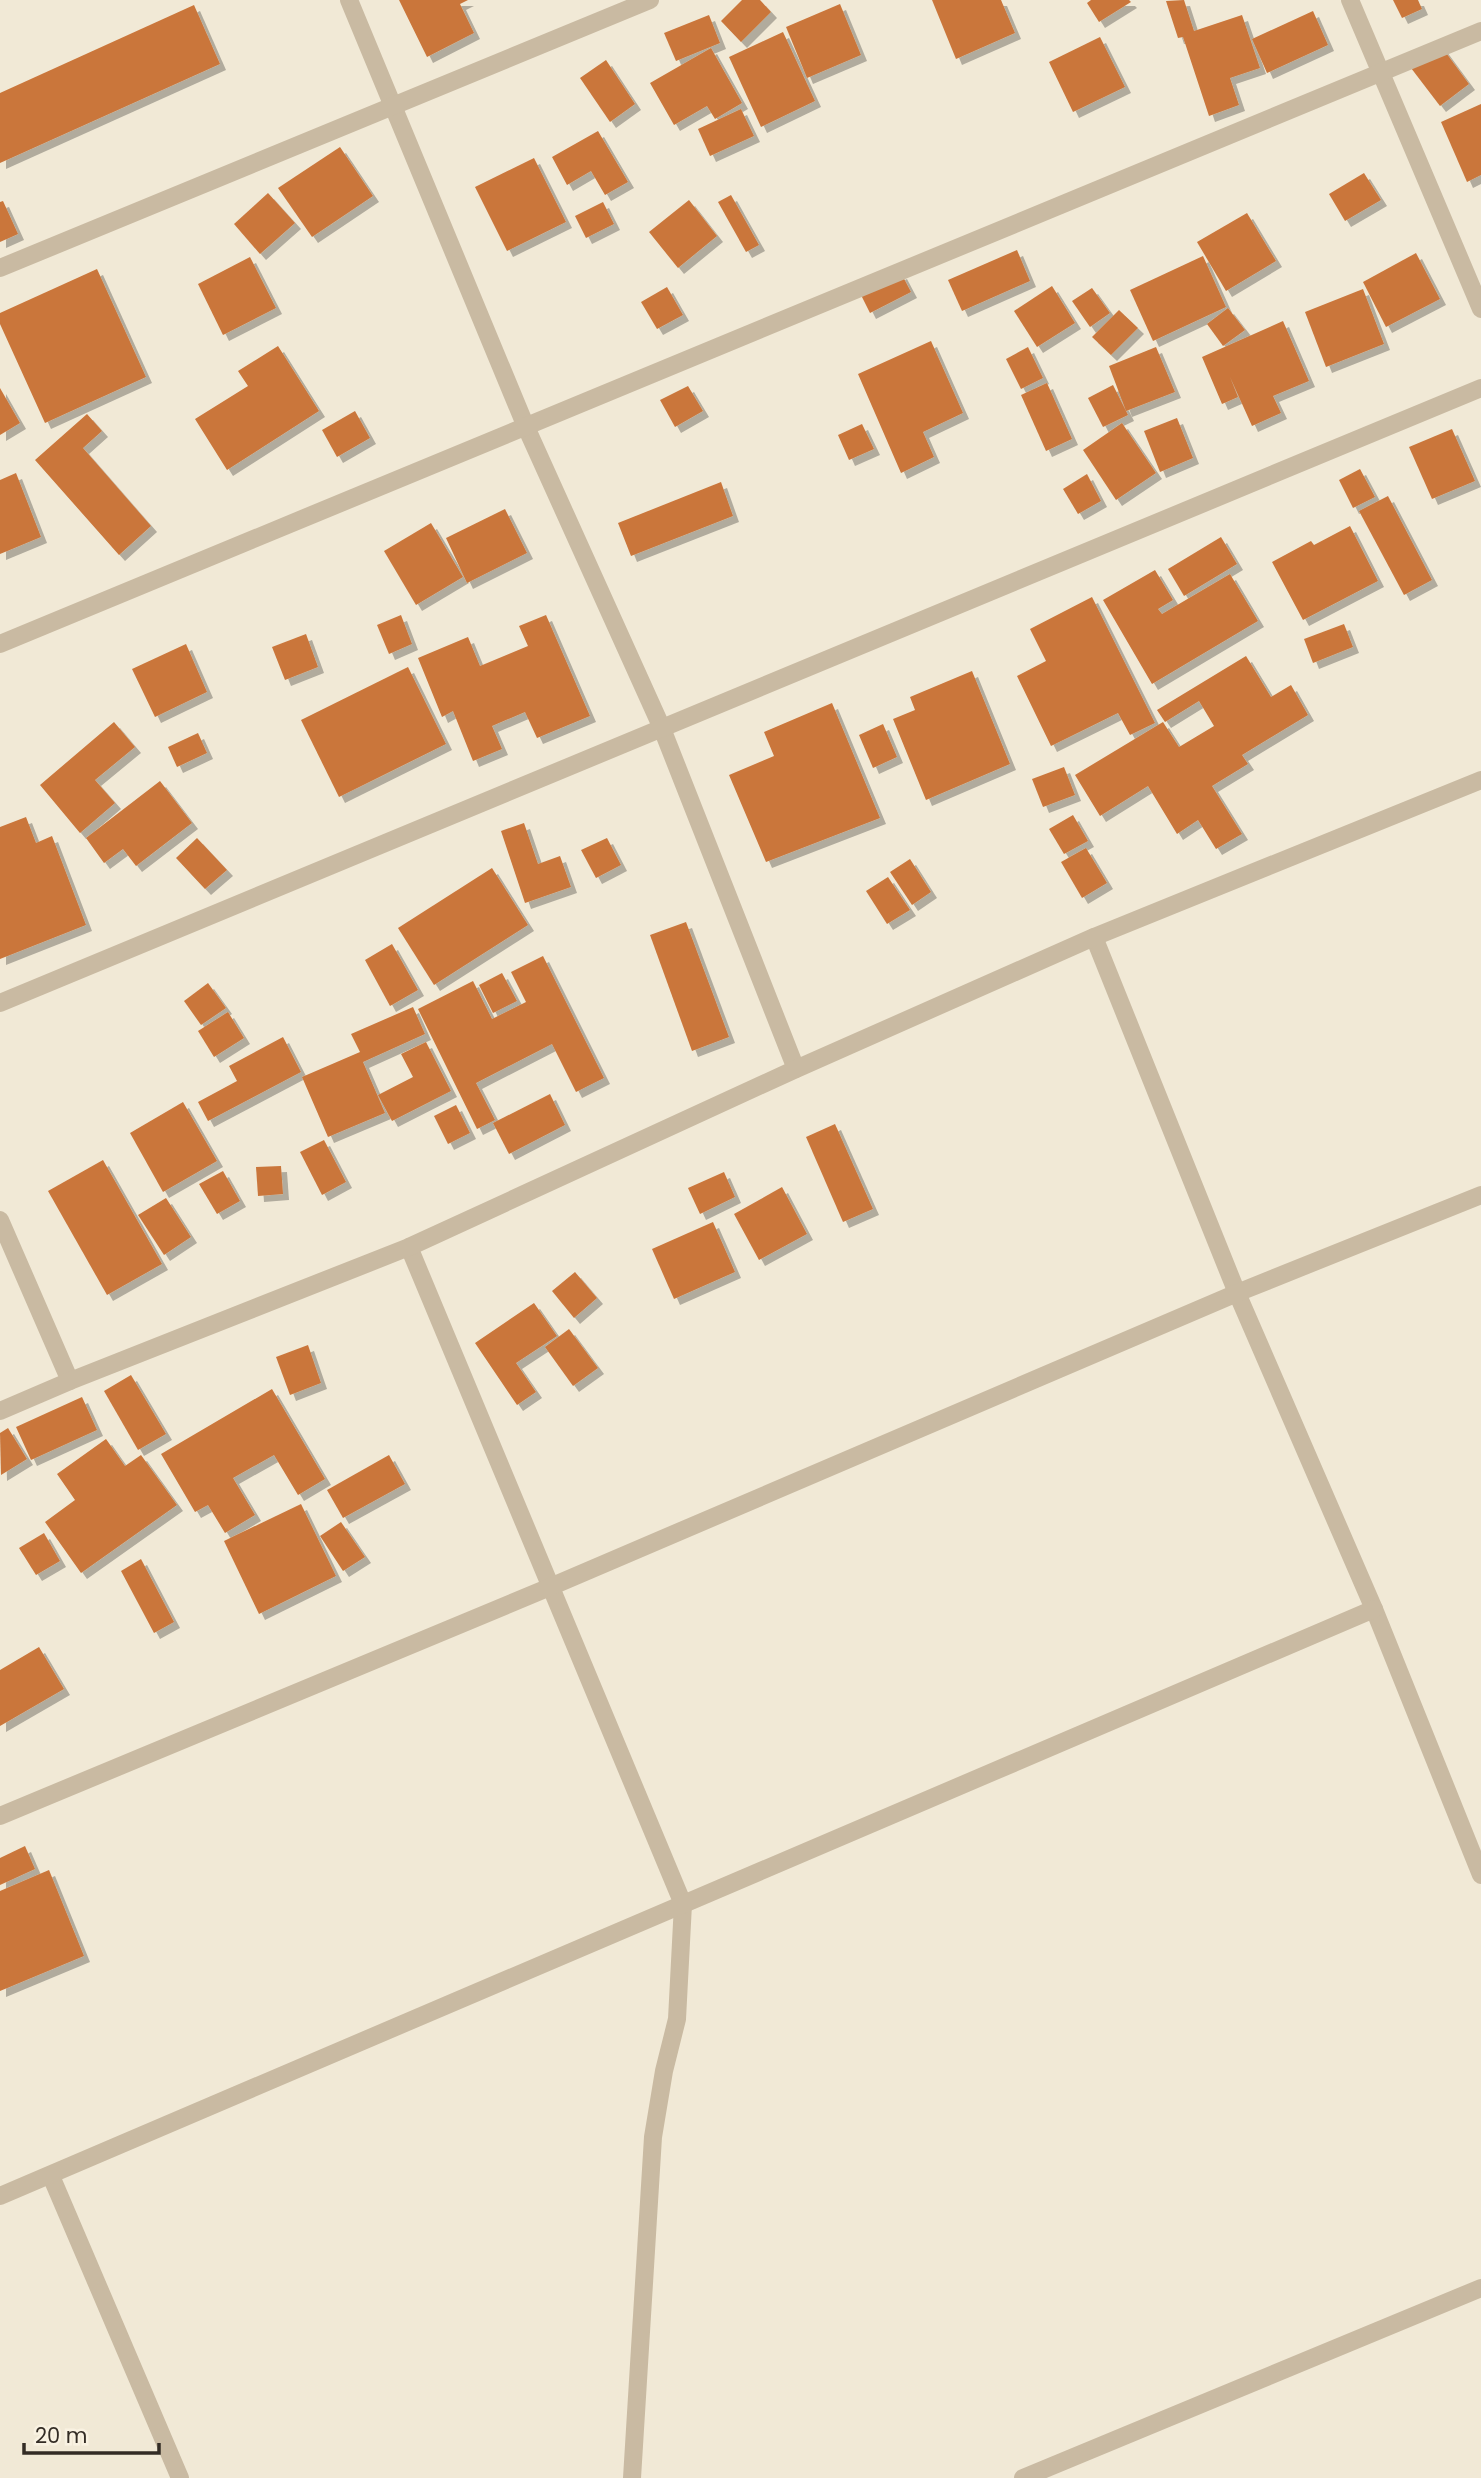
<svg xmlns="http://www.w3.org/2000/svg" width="1481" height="2478" viewBox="0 0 1481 2478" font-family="Poppins,sans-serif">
	<defs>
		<filter id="shadow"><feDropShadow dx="6" dy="6" stdDeviation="0" flood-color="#0004"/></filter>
	</defs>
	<rect width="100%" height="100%" fill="#f1e9d6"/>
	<g fill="#ca763b" filter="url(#shadow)">
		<polygon points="399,0 468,0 460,4 474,33 427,57"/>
		<polygon points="742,0 760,0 771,12 741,42 721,21"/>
		<polygon points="932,0 1001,0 1015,33 956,59"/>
		<polygon points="1091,0 1129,0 1131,2 1099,22 1087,3"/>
		<polygon points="1184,0 1194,31 1242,15 1260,68 1230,78 1239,105 1209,116 1183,37 1178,38 1166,1"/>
		<polygon points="1393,0 1418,0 1422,9 1402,18"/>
		<polygon points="840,4 861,55 807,78 786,27"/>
		<polygon points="194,5 220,64 0,163 0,93"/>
		<polygon points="1313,11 1328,45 1267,73 1252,39"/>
		<polygon points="709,15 720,43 676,61 664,33"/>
		<polygon points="783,32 815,101 761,127 729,57"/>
		<polygon points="1100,37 1125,87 1073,112 1049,62"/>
		<polygon points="1441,46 1469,84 1440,106 1411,68"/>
		<polygon points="711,48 742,103 715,119 707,106 674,125 650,83"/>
		<polygon points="606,60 635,104 610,122 580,78"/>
		<polygon points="1481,104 1481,175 1467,182 1441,122"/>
		<polygon points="741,109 754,136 710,156 698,129"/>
		<polygon points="598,131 628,182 605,195 591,171 567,185 552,157"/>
		<polygon points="340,147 373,196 312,237 278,188"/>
		<polygon points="534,158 566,222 507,251 475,187"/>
		<polygon points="1364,173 1381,200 1345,221 1329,194"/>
		<polygon points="268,193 295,223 260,254 234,224"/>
		<polygon points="731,195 759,245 746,252 718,202"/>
		<polygon points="689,200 717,236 678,268 649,232"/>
		<polygon points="3,201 18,234 0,242 0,202"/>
		<polygon points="603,202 614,224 586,238 575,216"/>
		<polygon points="1247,213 1276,261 1226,291 1197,242"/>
		<polygon points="1017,250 1030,281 962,311 948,280"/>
		<polygon points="1416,253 1440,299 1386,327 1363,282"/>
		<polygon points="1203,256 1226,307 1153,341 1130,290"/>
		<polygon points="250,257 276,308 223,335 198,284"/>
		<polygon points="97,269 146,377 45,423 0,324 0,313"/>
		<polygon points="901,273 911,292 870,313 860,293"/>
		<polygon points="1052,286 1075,323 1037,347 1014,311"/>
		<polygon points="667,287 683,315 657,329 641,302"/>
		<polygon points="1092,288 1110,313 1090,327 1072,301"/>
		<polygon points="1363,289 1384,344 1326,367 1305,312"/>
		<polygon points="1228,308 1245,330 1223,346 1207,324"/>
		<polygon points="1119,310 1138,328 1111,355 1092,337"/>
		<polygon points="1283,321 1309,381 1273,396 1281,413 1252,426 1230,377 1238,397 1222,404 1202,357"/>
		<polygon points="931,341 963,413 923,432 934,457 901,473 858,374"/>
		<polygon points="278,346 319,411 227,470 195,419 248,386 238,371"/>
		<polygon points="1028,347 1043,378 1021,389 1006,359"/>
		<polygon points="1156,347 1175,392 1126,411 1109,366"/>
		<polygon points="1047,383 1072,439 1046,451 1021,395"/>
		<polygon points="1113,385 1128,415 1103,427 1088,398"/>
		<polygon points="688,386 703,411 675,427 660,400"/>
		<polygon points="0,388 20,423 0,435"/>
		<polygon points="355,411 370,438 337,457 322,430"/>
		<polygon points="87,414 102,431 83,448 151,526 119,555 35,460"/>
		<polygon points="1177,418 1193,458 1160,472 1144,431"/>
		<polygon points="1122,423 1156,473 1116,500 1083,450"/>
		<polygon points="862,424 874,449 849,460 838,435"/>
		<polygon points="1452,429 1475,481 1432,499 1409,447"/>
		<polygon points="1360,469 1375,497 1353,508 1339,480"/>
		<polygon points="16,473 41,537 0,554 0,480"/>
		<polygon points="1087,474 1101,501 1078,514 1063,489"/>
		<polygon points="721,482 733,516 631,556 618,523"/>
		<polygon points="1388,496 1432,580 1404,595 1359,511"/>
		<polygon points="505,509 527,553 467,583 446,538"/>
		<polygon points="431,523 463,577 416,605 384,551"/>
		<polygon points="1350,526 1378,581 1303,620 1272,562 1311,541 1314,545"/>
		<polygon points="1221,537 1237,564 1184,596 1168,569"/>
		<polygon points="1155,570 1173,600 1158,609 1162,614 1230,574 1258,621 1152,684 1103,600"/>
		<polygon points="1092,597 1155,723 1130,735 1118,713 1051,746 1017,676 1046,661 1030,629"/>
		<polygon points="401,615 412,644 389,654 377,625"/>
		<polygon points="546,615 590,716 537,738 525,712 492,726 502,749 473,761 453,711 442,717 418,658 468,637 480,666 528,646 519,626"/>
		<polygon points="1344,624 1353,647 1313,663 1304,639"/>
		<polygon points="306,634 318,667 285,680 272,647"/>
		<polygon points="186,644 207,692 155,717 132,669"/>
		<polygon points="1246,656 1271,697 1291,685 1308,715 1242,755 1248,764 1212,786 1242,834 1216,849 1198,820 1177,834 1148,786 1100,816 1075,775 1163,722 1179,747 1214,726 1199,701 1165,722 1157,710"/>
		<polygon points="408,667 446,744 339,797 301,720"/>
		<polygon points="972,671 1010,764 926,800 893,719 915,710 910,697"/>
		<polygon points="832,703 880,818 766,862 729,775 774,756 764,732"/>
		<polygon points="114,722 135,747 95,780 115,803 80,833 40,785"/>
		<polygon points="883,724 897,757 873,768 859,735"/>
		<polygon points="198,733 207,753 177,767 168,747"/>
		<polygon points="1064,767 1075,795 1043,807 1032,779"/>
		<polygon points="160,781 192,823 136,866 123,849 104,863 86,838"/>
		<polygon points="1073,815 1088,841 1064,854 1049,829"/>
		<polygon points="26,817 36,843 52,836 86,925 0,959 0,827"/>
		<polygon points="524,823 538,864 560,856 571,887 525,903 501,831"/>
		<polygon points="197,838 227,870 205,889 176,858"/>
		<polygon points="607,838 621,865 596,878 581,850"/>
		<polygon points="1086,848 1107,883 1082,898 1061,862"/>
		<polygon points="910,859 931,892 912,905 890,872"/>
		<polygon points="492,868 528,925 434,985 398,928"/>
		<polygon points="888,877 910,910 887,924 866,891"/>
		<polygon points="686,922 729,1037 692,1051 650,935"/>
		<polygon points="392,944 418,990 390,1006 365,960"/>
		<polygon points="543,956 604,1078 576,1092 552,1044 476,1083 495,1120 477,1129 418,1009 473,981 492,1019 526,1002 511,972"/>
		<polygon points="502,973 517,1001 493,1013 479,985"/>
		<polygon points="208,983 226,1008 201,1025 184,1001"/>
		<polygon points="413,1007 425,1034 363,1062 385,1113 328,1137 302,1077 360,1052 351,1034"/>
		<polygon points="228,1012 244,1038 214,1057 198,1031"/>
		<polygon points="283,1037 301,1072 208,1121 198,1102 237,1081 229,1066"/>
		<polygon points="426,1042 451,1091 392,1121 378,1095 413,1077 401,1054"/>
		<polygon points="550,1094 565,1125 509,1154 493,1123"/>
		<polygon points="183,1102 217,1161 163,1192 130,1133"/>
		<polygon points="456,1105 470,1133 448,1144 434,1116"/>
		<polygon points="835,1124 873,1209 843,1222 806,1137"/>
		<polygon points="324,1140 346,1182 322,1195 300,1152"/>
		<polygon points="103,1160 162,1264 107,1295 48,1191"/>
		<polygon points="281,1166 283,1194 258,1196 256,1167"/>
		<polygon points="223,1171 240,1201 217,1214 199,1184"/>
		<polygon points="724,1172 735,1197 700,1214 688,1188"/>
		<polygon points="782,1187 807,1234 759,1260 734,1214"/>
		<polygon points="166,1198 191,1237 164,1255 138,1215"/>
		<polygon points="713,1222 735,1272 674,1299 652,1249"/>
		<polygon points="575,1272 597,1298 574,1318 552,1291"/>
		<polygon points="534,1303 557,1336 516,1363 536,1392 517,1405 475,1343"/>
		<polygon points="569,1329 598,1368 573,1386 545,1347"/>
		<polygon points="308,1345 321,1383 290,1395 276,1357"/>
		<polygon points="131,1375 166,1434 138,1450 104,1391"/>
		<polygon points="272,1389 325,1479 298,1495 274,1455 233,1478 255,1515 225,1533 208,1505 195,1512 161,1454"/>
		<polygon points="82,1397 97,1430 31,1460 16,1427"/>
		<polygon points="8,1428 27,1459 1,1475 0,1433"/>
		<polygon points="106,1439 125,1466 141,1455 177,1505 81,1573 45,1522 75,1500 57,1474"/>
		<polygon points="389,1455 405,1484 343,1518 327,1490"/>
		<polygon points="301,1504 336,1576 259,1614 224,1541"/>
		<polygon points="341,1522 365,1557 343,1571 320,1536"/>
		<polygon points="44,1533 60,1561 36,1575 19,1548"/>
		<polygon points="141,1559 174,1622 154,1633 121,1571"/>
		<polygon points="39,1647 64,1689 0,1726 0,1670"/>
		<polygon points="25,1846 35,1869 0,1885 0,1858"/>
		<polygon points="49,1870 84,1956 0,1991 0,1891"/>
	</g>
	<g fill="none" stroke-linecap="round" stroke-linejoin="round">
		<g stroke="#c9baa2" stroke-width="18">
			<polyline points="349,0 526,427 661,726 796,1069"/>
			<polyline points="1350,0 1481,309"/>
			<polyline points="0,268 650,0"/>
			<polyline points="0,644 1481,31"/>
			<polyline points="1094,937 1237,1293 1374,1609 1481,1875"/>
			<polyline points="0,1003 1481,388"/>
			<polyline points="0,1220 70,1381"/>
			<polyline points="409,1247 683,1904 677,2019 664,2071 653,2137 632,2478"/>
			<polyline points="0,1411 70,1381 409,1247 796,1069 1094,937 1481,780"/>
			<polyline points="0,1816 550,1587 1237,1293 1481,1195"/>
			<polyline points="51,2176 180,2478"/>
			<polyline points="0,2196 1374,1609"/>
			<polyline points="1023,2478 1481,2288"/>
		</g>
	</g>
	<path d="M24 2443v10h135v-10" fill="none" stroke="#332c25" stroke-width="3.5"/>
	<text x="35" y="2443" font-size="21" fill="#332c25" stroke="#f9f2e2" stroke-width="5" paint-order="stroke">20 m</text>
</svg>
